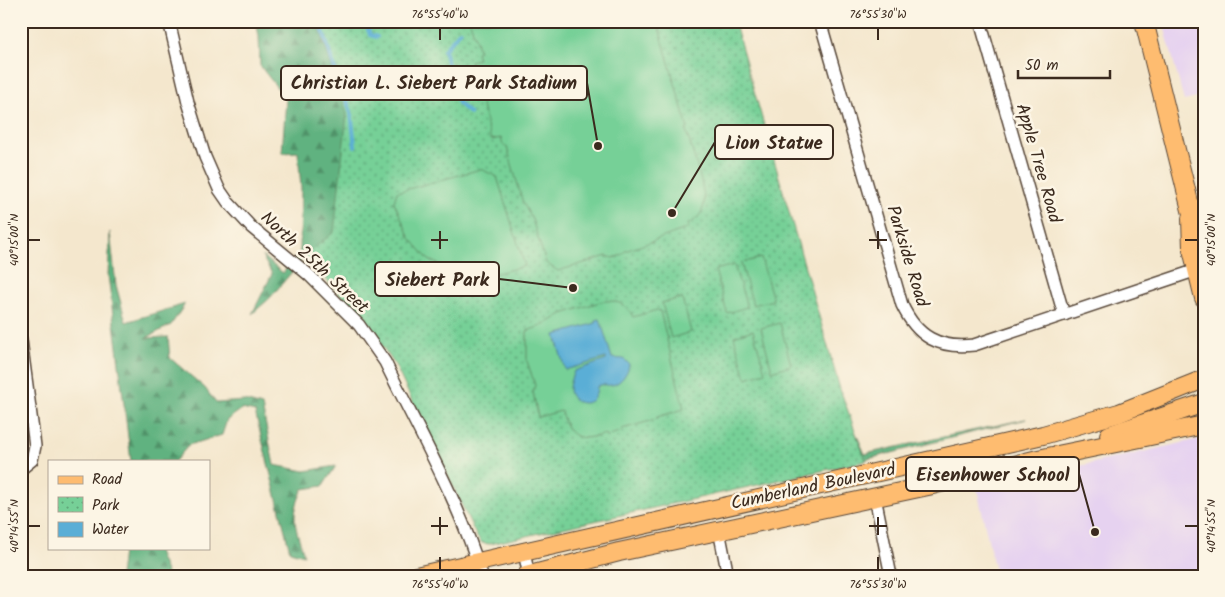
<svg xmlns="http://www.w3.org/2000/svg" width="1225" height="597" viewBox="0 0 1225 597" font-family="Kalam,sans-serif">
	<defs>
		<pattern id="forest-firs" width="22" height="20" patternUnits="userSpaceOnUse" patternTransform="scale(1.25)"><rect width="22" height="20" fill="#60b280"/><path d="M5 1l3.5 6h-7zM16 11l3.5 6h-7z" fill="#509168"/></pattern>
		<pattern id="park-dots" width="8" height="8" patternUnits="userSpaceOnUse" patternTransform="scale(1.25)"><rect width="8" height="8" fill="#76d097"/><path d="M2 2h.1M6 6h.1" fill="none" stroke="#62a97b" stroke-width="1.8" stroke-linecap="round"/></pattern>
	</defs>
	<rect width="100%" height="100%" fill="#fcf5e5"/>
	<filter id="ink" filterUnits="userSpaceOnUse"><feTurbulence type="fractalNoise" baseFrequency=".02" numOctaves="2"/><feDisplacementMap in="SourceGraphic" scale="10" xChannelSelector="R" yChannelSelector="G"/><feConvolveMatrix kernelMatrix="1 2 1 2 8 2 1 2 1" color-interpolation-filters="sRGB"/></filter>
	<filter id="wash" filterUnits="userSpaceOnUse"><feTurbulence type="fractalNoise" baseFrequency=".0096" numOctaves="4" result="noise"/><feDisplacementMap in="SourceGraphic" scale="20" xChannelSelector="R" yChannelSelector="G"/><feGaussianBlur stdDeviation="1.12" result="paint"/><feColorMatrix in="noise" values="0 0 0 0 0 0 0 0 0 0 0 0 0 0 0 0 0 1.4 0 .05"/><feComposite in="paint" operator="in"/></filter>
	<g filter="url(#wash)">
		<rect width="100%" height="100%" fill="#f4e7cd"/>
		<g fill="#e6d2f0">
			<polygon points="1163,21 1204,21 1204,96 1184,101"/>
			<polygon points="1204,438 1204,576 996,576 977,489"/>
		</g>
		<g fill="url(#forest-firs)" stroke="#4e6e4f">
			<polygon points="256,21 329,21 357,97 345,204 328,250 306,262 302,260 270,298 252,314 272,274 262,256 283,273 300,251 301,188 298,152 282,153 286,99 260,66 259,36"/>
			<path d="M110 232 116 285 126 322 185 304 171 325 146 338 168 337 170 358 205 388 216 403 245 401 262 406 274 465 305 471 336 466 323 486 303 489C289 518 296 527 304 555L290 551 255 412 242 409 227 420 222 435 189 445 175 461H131L108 275Z"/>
			<polygon points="839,394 865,454 1026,419 856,462"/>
			<polygon points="125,548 158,548 159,555 168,576 120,576 123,551"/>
		</g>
		<polygon fill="url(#park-dots)" stroke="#587d5a" points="317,21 734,21 840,389 866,461 490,544 482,543 477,537 395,365 365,321 304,256 334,232 347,114"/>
		<g fill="#76d097" stroke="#587d5a">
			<path d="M470 21H657L688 129 686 130C690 145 706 190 704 203 703 213 697 220 688 224L689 228C667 235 647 244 625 251L622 255 613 258 607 256 558 271 546 263 532 219 523 203 507 147 503 145 501 138 491 140 470 61 478 59 476 52 479 51Z"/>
			<polygon points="481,169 497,177 525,266 489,275 458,273 429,260 410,238 394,202 397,192"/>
			<polygon points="761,258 773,300 753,305 741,263"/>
			<polygon points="734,265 747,307 727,313 715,270"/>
			<polygon points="682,298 691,332 671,338 662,303"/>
			<path d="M603 301C617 300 627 304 633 317L657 310 660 311 684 409 657 417V419L622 429V431L607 436 606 434C580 441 568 440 561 411L538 417 533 392 535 385 527 361V331L544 325 562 314Z"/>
			<polygon points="780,323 791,365 772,371 761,328"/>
			<polygon points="753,330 765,372 746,378 734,336"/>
		</g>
		<path fill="#5aaed6" stroke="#4a6c7a" d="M600 319 612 358 624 359 629 364C629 372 620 384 612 385 608 386 605 384 600 385L597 387C597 390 596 395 594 398 588 406 574 404 570 394 567 387 572 377 574 371L606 360V358L565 370 555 335 596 323V320Z"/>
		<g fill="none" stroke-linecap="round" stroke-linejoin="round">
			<g stroke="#5aaed6" stroke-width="4">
				<polyline points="320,21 334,67 351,112 355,146"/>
				<polyline points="365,21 370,35 377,37"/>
				<polyline points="460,31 444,50 458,103 470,114"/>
			</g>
		</g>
	</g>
	<g filter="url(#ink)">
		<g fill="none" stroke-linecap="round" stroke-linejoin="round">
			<defs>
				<g id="minor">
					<path d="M169 21 188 102 205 157 219 189 228 202 251 227 309 275 359 325 385 362C419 432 459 501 482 576"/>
					<path d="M820 21 902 305C917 337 939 349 974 345L1197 270"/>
					<polyline points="980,21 1064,315"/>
					<polyline points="21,340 35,446 32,460 21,469"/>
					<polyline points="875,497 891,576"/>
					<polyline points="719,530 728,576"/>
					<polyline points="524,552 529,576"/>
				</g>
				<g id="primary">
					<polyline points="1144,21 1191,210 1204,238"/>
					<polyline points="1191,218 1192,249 1204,298"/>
					<polyline points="1109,435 1204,403"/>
					<polyline points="416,576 1043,435 1119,413 1204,379"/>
					<polyline points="526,576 619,552 928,486 1038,459 1204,425"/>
				</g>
			</defs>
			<use href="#minor" stroke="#574638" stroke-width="14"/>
			<use href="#primary" stroke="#574638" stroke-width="20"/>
			<use href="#minor" stroke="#fff" stroke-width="11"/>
			<use href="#primary" stroke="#febc70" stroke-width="18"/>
		</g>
	</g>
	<path fill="none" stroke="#3b2a1e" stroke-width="2" d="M440 28V40M878 28V40M440 231V249M878 231V249M28 240H40M431 240H448M869 240H887M1185 240H1198M440 517V535M878 517V535M28 526H40M431 526H448M869 526H887M1185 526H1198M440 557V570M878 557V570"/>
	<g text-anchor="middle" stroke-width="5" stroke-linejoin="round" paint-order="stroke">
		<g font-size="18" fill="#3b2a1e" stroke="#fcf5e5">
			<text transform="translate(1039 163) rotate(74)" y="6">Apple Tree Road</text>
			<text transform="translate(908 256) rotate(73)" y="6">Parkside Road</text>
			<text transform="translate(315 262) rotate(43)" y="6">North 25th Street</text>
			<text transform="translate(813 486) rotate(-12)" y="6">Cumberland Boulevard</text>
		</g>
	</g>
	<path fill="none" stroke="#3b2a1e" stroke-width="2" d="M598 146L587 83M672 213L715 142M573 288L499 279M1095 532L1079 474"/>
	<g fill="#3b2a1e" stroke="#fcf5e5" stroke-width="2">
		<circle cx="598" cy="146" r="5"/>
		<circle cx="672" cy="213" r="5"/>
		<circle cx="573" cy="288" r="5"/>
		<circle cx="1095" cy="532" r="5"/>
	</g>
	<g fill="#fcf5e5" stroke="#3b2a1e" stroke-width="2">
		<rect x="281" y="66" width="306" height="34" rx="5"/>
		<rect x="715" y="125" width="118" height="34" rx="5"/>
		<rect x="375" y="262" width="124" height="34" rx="5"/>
		<rect x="906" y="457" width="173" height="34" rx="5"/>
	</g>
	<g font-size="19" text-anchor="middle" font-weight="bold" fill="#3b2a1e">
		<text x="434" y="89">Christian L. Siebert Park Stadium</text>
		<text x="774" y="149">Lion Statue</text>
		<text x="437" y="286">Siebert Park</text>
		<text x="993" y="481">Eisenhower School</text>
	</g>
	<rect width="1225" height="597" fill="none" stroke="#fcf5e5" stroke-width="55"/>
	<rect x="48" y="460" width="162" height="90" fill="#fcf5e5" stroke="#afa495"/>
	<rect x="58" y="476" width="25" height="8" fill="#febc70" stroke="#afa495"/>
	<text x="92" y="484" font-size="15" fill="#3b2a1e">Road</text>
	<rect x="58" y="497" width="25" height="15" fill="url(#park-dots)" stroke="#afa495"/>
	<text x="92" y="510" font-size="15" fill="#3b2a1e">Park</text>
	<rect x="58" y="522" width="25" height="15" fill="#5aaed6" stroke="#afa495"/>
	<text x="92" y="534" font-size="15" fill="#3b2a1e">Water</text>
	<path d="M1018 70v8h92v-8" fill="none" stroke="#3b2a1e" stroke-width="2.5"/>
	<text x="1025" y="70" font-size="15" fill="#3b2a1e" stroke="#fcf5e5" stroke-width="4" paint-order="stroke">50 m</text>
	<rect x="28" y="28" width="1170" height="542" fill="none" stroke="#3b2a1e" stroke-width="2"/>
	<g font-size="12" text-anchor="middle" fill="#3b2a1e">
		<text x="440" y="18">76°55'40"W</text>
		<text x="878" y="18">76°55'30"W</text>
		<text transform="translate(14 240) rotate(-90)" y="4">40°15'00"N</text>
		<text transform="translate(1211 240) rotate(-90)" y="4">40°15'00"N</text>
		<text transform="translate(14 526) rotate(-90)" y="4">40°14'55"N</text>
		<text transform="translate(1211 526) rotate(-90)" y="4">40°14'55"N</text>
		<text x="440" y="588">76°55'40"W</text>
		<text x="878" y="588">76°55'30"W</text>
	</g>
</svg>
